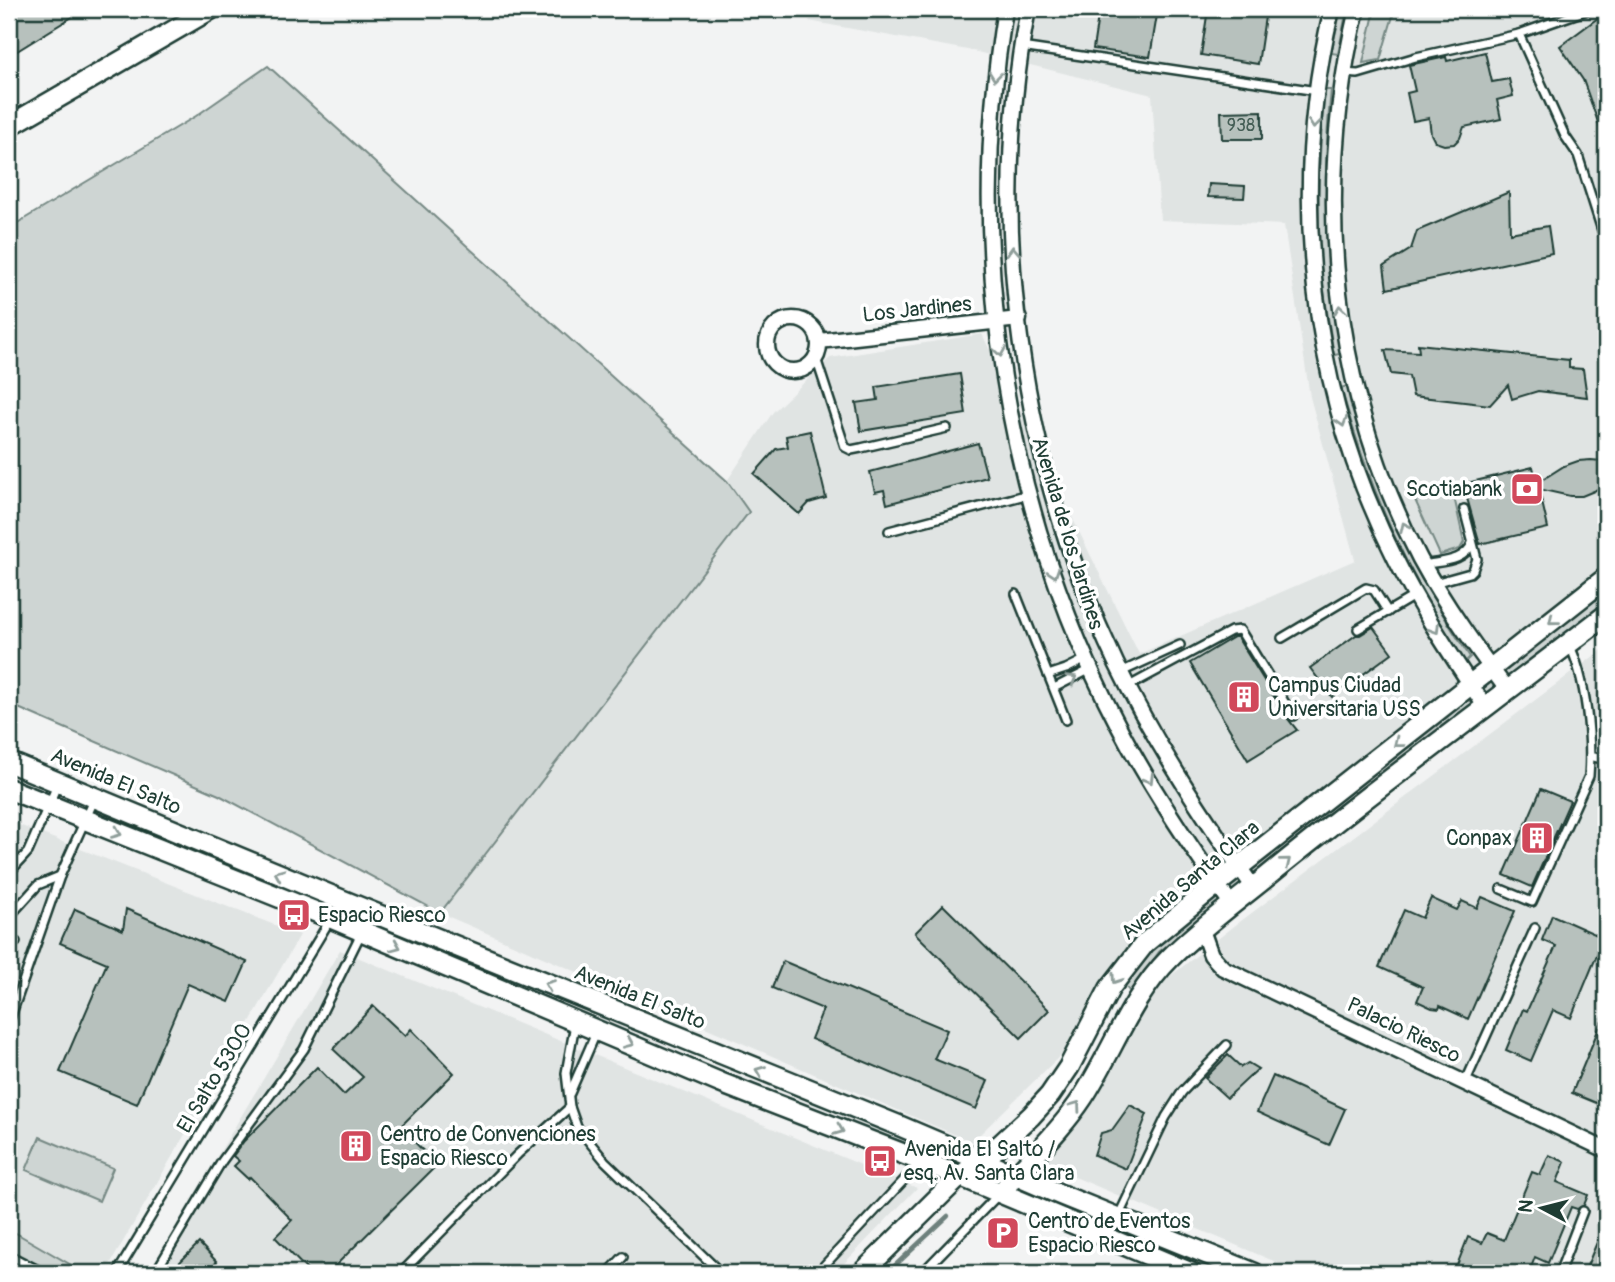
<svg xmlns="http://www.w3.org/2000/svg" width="1615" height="1282" viewBox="0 0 1615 1282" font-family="Pangolin,sans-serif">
	<rect width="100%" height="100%" fill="#f2f3f3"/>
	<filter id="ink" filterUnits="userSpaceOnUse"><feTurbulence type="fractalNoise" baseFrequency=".0143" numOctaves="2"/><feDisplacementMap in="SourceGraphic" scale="14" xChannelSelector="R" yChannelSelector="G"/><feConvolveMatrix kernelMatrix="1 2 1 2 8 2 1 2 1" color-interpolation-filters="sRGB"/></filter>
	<g filter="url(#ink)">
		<g fill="#e0e4e3">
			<polygon points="815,9 1606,9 1606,623 1561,603 1094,998 1068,1048 972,1142 440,913 749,512 727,481 773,412 830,358 982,334 1139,654 1355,560 1310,397 1284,225 1160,220 1152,95 973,51 809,21"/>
			<polygon points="1606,647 1606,1273 1302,1273 1044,1164 1084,1110 1122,1040 1159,985 1237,924"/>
			<polygon points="9,821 300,935 105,1273 85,1273 9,1229"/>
			<polygon points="340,950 917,1188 835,1273 148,1273"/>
		</g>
		<g fill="#ced5d3" stroke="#768984" stroke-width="2">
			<polygon points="1341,9 1347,9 1338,54 1331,53"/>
			<polygon points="1375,9 1395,9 1380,60 1363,63"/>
			<polygon points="268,66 727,481 749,512 440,913 219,795 9,704 9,228 196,116"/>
			<path d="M1325 90H1331C1321 184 1326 261 1340 354L1334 355C1328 317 1321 280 1319 242 1317 191 1320 141 1325 90Z"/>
			<path d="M1347 386C1355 415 1362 445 1373 473 1398 539 1431 599 1470 657L1465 662C1406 572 1370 491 1341 388Z"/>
			<polygon points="1453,492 1464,542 1460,549 1440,555 1415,500"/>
			<polygon points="1606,587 1606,606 1513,678 1464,711 1159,952 1131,993 1122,983 1142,959 1166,936"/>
			<polygon points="40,1137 113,1168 99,1201 26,1170"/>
			<polygon points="9,1229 85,1273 9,1273"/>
		</g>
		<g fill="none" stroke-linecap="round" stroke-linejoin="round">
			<polyline stroke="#6d807b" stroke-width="4.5" points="887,1273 948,1216"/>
		</g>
		<g fill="#b7c1bd" stroke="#1f3d34" stroke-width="2">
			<polygon points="9,9 85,9 9,56"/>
			<polygon points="1099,9 1158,9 1150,57 1093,49"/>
			<polygon points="1208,9 1266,10 1258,64 1201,55"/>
			<polygon points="1606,12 1606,139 1604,139 1583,80 1560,46"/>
			<polygon points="1485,52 1492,82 1509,79 1513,96 1497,100 1501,119 1464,127 1460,138 1454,144 1444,145 1435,142 1431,134 1429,118 1413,121 1407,93 1415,91 1409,65 1446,57 1447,61"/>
			<polygon points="1262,111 1262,139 1222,139 1221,112"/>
			<polygon points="1209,184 1245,186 1244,198 1208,197"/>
			<polygon points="1509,192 1510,233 1548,226 1552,253 1387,289 1384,266 1411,249 1417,231"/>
			<polygon points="1418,344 1569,360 1569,368 1583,369 1587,397 1538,391 1512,399 1508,385 1490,405 1413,396 1409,376 1391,374 1385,350 1419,352"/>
			<polygon points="960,374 966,414 861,431 856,403 878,400 876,387"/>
			<polygon points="810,431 826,498 809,503 799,514 754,474 776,449 788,447 786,436"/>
			<polygon points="978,443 987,477 887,504 884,490 875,492 870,472"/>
			<polygon points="1591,460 1601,461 1605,484 1594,491 1582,496 1570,496 1539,489 1548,528 1480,544 1463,484 1533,467 1537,483 1564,466 1578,461"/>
			<polygon points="1373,627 1392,653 1332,697 1310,668 1356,635 1360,635"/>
			<polygon points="1234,637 1237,637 1288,719 1297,730 1248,760 1190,663"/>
			<polygon points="1541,789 1570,801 1532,887 1504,875"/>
			<polygon points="1482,897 1515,911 1468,1019 1440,1006 1439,1009 1432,1008 1417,1001 1423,987 1379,967 1404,910 1422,918 1431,898 1457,910 1462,901 1477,908"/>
			<polygon points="943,905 1049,1010 1021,1038 915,933"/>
			<polygon points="75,909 123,930 126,909 247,962 229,1002 188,984 137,1104 60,1072 107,963 60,943"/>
			<polygon points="1552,915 1604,938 1571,1018 1553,1010 1531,1061 1506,1050 1523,1009 1527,1011 1556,946 1542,940"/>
			<polygon points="783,961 947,1030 934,1059 988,1081 976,1109 811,1039 823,1009 772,988"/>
			<polygon points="373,1006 405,1036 411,1029 454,1073 400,1127 437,1165 328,1273 310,1273 275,1237 292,1220 250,1177 248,1179 234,1166 239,1161 233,1156 244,1141 317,1067 344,1095 363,1077 333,1049"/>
			<polygon points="1606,1011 1606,1107 1572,1093"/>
			<polygon points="1228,1055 1241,1067 1248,1063 1258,1069 1227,1098 1205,1078"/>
			<polygon points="1273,1076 1345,1109 1329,1145 1257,1112"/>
			<polygon points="1130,1105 1147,1114 1126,1169 1094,1155 1101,1133 1112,1130"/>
			<polygon points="1549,1155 1565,1162 1557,1182 1588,1195 1584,1205 1577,1209 1571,1207 1548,1263 1535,1257 1529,1273 1454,1273 1468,1237 1482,1243 1487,1233 1504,1240 1532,1172 1540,1175"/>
			<polygon points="1606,1221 1606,1273 1584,1273"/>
			<polygon points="199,1243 217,1262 205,1273 181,1273 175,1267"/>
		</g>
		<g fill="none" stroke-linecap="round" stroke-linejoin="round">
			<defs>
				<g id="lane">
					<polyline points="1519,34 1565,136 1578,155 1606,243"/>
					<polyline points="1021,47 1317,91"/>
					<polyline points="1343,73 1358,74 1416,57 1519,34 1590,9"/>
					<polyline points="816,358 845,447 851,450 861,448 947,428"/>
					<polyline points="889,531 1029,494"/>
					<path d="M1424 565C1441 561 1465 562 1472 543"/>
					<polyline points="1434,583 1470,573 1473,570 1477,559 1464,509"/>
					<polyline points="1016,594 1066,720"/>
					<polyline points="1358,629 1414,596"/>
					<polyline points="1282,638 1366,588 1374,590 1388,612"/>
					<polyline points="1121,672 1180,645"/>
					<polyline points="1048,675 1066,669 1086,659"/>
					<polyline points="1129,686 1231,631 1240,630 1293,716"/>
					<polyline points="1054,688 1091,669"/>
					<polyline points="1590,756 1606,760"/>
					<polyline points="9,873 28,852 58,783"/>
					<path d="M1501 889 1532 902 1589 776C1592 739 1586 678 1569 644"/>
					<polyline points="9,917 38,885 60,876"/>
					<polyline points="9,940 16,942"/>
					<polyline points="9,1022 60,876 95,798"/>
					<polyline points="575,1024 566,1073 570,1107 577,1127 605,1161 721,1273"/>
					<polyline points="1465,1083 1535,928"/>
					<polyline points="570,1093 596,1033"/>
					<polyline points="1118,1217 1166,1117 1182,1092 1227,1045"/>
					<polyline points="9,1255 44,1273"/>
					<polyline points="117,1273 330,920"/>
					<polyline points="155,1273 222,1161 304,1049 371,913"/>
					<polyline points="401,1273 518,1154 570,1107"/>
					<polyline points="608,1273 623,1257"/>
					<polyline points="817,1273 919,1164"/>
					<polyline points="922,1273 999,1194"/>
					<polyline points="1559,1273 1583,1211"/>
				</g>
				<g id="street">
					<path d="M1005 9C965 251 1004 508 1119 727 1151 789 1191 848 1232 905"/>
					<path d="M1028 9C986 226 1021 464 1116 663 1154 742 1203 817 1254 888"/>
					<path d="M1332 9C1288 191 1310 391 1395 558 1421 611 1454 659 1486 708"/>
					<path d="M1357 9C1313 193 1331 390 1420 559 1445 605 1477 649 1508 691"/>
					<circle cx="793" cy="345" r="26"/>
					<polyline points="819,341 1019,319"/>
					<polyline points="1202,930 1211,955 1223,968 1606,1150"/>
				</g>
				<g id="secondary">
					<polyline points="9,126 211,9"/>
					<polyline points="9,762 342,900 900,1126 1059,1194 1254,1273"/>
					<polyline points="9,789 331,918 721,1083 960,1176 1191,1273"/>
					<path d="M1007 1185C1033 1156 1062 1129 1083 1097 1113 1051 1130 998 1170 958 1202 926 1240 899 1275 870 1383 782 1496 700 1606 615"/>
					<polyline points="862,1273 960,1176 988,1156 1031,1116 1050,1095 1069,1067 1110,988 1145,943 1217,884 1606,578"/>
				</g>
			</defs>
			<use href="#lane" stroke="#1f3d34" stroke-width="12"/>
			<use href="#street" stroke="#1f3d34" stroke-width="19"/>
			<use href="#secondary" stroke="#1f3d34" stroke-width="24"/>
			<use href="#lane" stroke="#fff" stroke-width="7"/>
			<use href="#street" stroke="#fff" stroke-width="14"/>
			<use href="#secondary" stroke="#fff" stroke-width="19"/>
		</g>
		<defs><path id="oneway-chevron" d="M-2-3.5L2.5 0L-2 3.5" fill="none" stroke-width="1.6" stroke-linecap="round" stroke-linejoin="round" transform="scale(1.75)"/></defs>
		<g stroke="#8f9e9a">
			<use href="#oneway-chevron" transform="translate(995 76) rotate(96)"/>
			<use href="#oneway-chevron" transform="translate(1314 124) rotate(96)"/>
			<use href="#oneway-chevron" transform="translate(1013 251) rotate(-93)"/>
			<use href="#oneway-chevron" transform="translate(1340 310) rotate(-98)"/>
			<use href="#oneway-chevron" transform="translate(1000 352) rotate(81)"/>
			<use href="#oneway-chevron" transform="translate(1342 422) rotate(73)"/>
			<use href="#oneway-chevron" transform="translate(1405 527) rotate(-115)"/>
			<use href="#oneway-chevron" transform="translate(1054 573) rotate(72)"/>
			<use href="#oneway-chevron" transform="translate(1553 620) rotate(141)"/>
			<use href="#oneway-chevron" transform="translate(1435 629) rotate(58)"/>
			<use href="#oneway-chevron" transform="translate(1072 679) rotate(-31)"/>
			<use href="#oneway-chevron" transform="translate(1398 743) rotate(142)"/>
			<use href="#oneway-chevron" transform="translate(1149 779) rotate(59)"/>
			<use href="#oneway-chevron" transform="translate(117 833) rotate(22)"/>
			<use href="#oneway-chevron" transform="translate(1286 862) rotate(-39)"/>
			<use href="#oneway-chevron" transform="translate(279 874) rotate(-157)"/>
			<use href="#oneway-chevron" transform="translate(396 946) rotate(23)"/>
			<use href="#oneway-chevron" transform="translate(1116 979) rotate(124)"/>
			<use href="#oneway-chevron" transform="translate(549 985) rotate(-158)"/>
			<use href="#oneway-chevron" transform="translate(629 1043) rotate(23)"/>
			<use href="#oneway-chevron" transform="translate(760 1071) rotate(-158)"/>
			<use href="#oneway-chevron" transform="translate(1076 1106) rotate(-54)"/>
			<use href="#oneway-chevron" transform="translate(839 1130) rotate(21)"/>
		</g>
	</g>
	<defs>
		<symbol id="bank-square" viewBox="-11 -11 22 22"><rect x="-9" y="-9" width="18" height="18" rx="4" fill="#d1495b" stroke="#fff"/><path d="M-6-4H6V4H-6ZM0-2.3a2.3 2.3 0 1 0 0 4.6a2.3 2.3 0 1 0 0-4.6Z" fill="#fff"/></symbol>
		<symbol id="building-square" viewBox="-11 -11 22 22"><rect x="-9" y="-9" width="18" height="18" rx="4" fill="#d1495b" stroke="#fff"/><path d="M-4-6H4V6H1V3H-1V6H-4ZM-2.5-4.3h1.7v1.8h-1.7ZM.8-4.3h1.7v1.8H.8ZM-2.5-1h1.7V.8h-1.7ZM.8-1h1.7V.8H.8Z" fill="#fff"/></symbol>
		<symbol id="bus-square" viewBox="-11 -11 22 22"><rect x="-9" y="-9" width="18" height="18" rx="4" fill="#d1495b" stroke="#fff"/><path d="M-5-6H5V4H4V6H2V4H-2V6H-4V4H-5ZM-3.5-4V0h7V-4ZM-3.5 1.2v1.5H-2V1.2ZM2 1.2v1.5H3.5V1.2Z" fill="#fff"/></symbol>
		<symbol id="parking-square" viewBox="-11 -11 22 22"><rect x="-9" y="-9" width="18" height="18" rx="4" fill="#d1495b" stroke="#fff"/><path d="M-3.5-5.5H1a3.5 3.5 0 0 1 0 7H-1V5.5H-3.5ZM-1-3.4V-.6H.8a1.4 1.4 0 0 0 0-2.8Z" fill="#fff"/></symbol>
	</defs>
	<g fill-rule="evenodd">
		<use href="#bank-square" x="1508" y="470" width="38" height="38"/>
		<use href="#building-square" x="1225" y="678" width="38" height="38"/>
		<use href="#building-square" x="1518" y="819" width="38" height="38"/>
		<use href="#bus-square" x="275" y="896" width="38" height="38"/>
		<use href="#building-square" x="337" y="1127" width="38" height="38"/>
		<use href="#bus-square" x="861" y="1142" width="38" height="38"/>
		<use href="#parking-square" x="984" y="1214" width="38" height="38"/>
	</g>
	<g text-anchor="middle" stroke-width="7" stroke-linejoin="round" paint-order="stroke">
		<g font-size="18" fill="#455e56">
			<text x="1241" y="131">938</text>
		</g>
		<g font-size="21" fill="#1f3d34" stroke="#fff">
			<text transform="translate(917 309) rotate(-6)" y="7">Los Jardines</text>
			<text transform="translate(1068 533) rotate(73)" y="7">Avenida de los Jardines</text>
			<text transform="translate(116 781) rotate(23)" y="7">Avenida El Salto</text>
			<text transform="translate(1190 880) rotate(-40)" y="7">Avenida Santa Clara</text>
			<text transform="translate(640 997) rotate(22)" y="7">Avenida El Salto</text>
			<text transform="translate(1404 1030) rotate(26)" y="7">Palacio Riesco</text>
			<text transform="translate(214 1078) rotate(-59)" y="7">El Salto 5300</text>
		</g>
		<g font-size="21" fill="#1f3d34" stroke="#fff" text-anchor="start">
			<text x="1502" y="496" text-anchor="end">Scotiabank</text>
			<text x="1268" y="692">Campus Ciudad<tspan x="1268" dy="24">Universitaria USS</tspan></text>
			<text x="1512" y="845" text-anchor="end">Conpax</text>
			<text x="318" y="922">Espacio Riesco</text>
			<text x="380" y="1141">Centro de Convenciones<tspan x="380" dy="24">Espacio Riesco</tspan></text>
			<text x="904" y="1156">Avenida El Salto /<tspan x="904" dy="24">esq. Av. Santa Clara</tspan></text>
			<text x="1028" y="1228">Centro de Eventos<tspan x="1028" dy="24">Espacio Riesco</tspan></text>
		</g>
	</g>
	<rect width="1615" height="1282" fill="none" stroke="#fff" stroke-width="35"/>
	<rect x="18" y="18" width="1580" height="1247" fill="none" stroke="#1f3d34" stroke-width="2.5" filter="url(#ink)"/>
	<g transform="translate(1542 1208) rotate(277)" stroke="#ffffff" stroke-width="5" paint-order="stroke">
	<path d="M0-5L12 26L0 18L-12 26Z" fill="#1f3d34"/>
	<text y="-10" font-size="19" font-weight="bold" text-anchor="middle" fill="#1f3d34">N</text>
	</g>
</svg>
